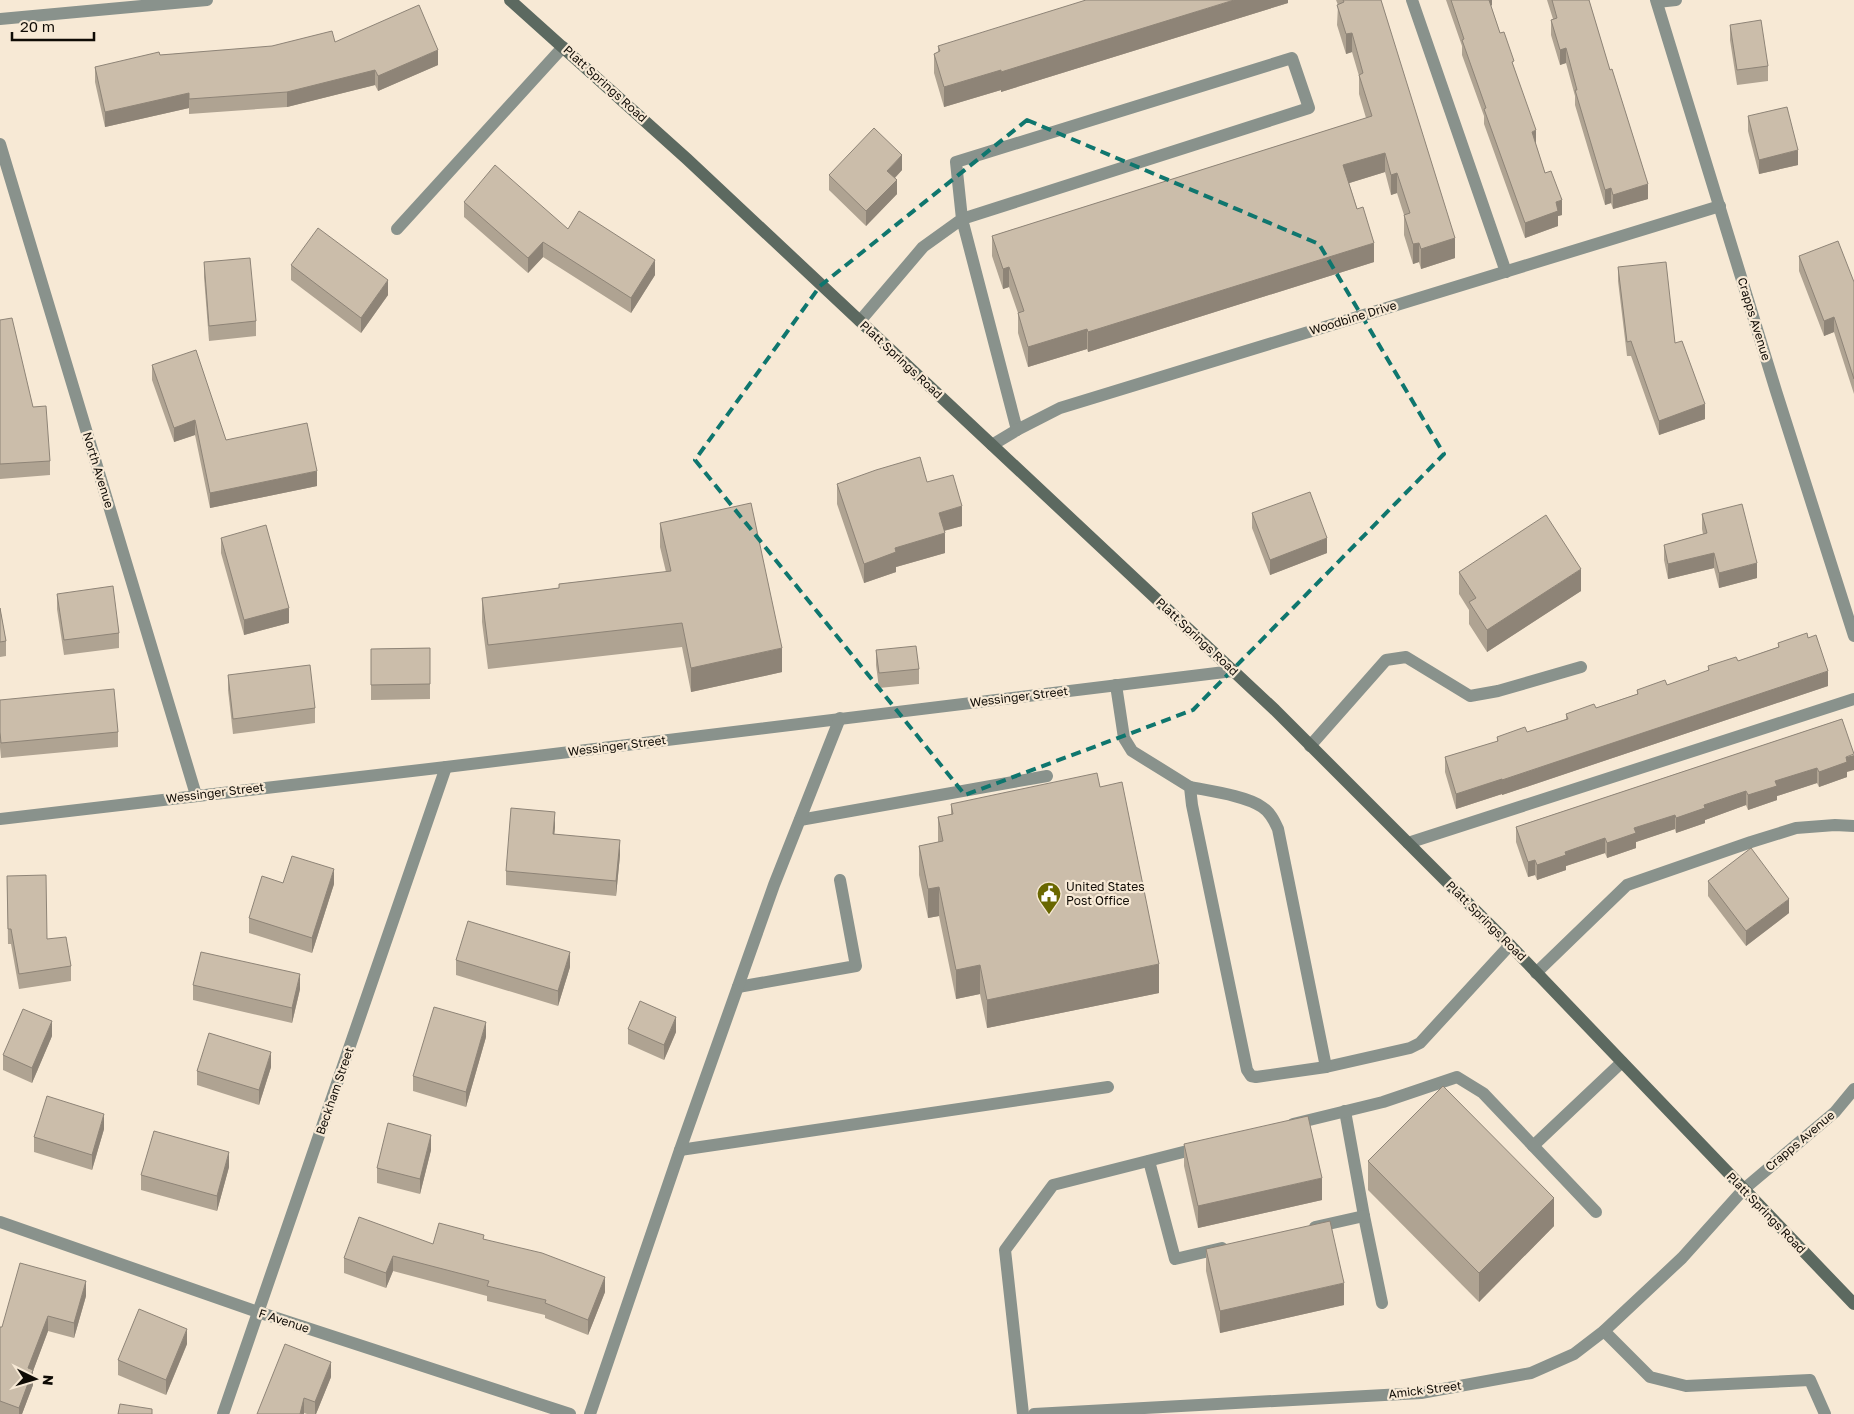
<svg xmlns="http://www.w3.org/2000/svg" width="1854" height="1414" viewBox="0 0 1854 1414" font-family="'Golos Text',sans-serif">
	<rect width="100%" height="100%" fill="#f7e9d5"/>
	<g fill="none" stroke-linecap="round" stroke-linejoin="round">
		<g stroke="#89928c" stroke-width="12">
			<polyline points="397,229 563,47"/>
			<polyline points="1116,685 1124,738 1132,751 1190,787 1192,805 1247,1070 1251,1076 1256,1077 1326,1067 1410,1048 1420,1043 1510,945"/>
			<polyline points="1310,746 1386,660 1406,657 1470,696 1498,691 1581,667"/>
			<path d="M1190 787C1210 791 1247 796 1262 807 1270 812 1274 820 1278 829L1326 1067"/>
			<polyline points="800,820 1047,776"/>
			<polyline points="1536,973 1627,885 1751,842 1796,828 1835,825 1854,826"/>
			<polyline points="738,987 856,966 840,880"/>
			<polyline points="1345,1111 1364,1216 1382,1303"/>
			<polyline points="1293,1124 1383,1102 1457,1077 1483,1093 1596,1212"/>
			<polyline points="1533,1146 1622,1062"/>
			<polyline points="680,1150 1108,1087"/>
			<polyline points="1149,1161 1175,1259 1222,1248"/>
			<polyline points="1315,1227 1364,1216"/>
			<polyline points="1604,1331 1650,1377 1686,1386 1810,1380 1825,1414"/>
			<polyline points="1023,1414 1005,1250 1053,1185 1199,1148"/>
		</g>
		<g stroke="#89928c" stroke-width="12">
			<polyline points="1412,0 1506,272"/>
			<polyline points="1656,0 1776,391 1854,636"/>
			<polyline points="1657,2 1676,0"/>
			<polyline points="0,19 207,0"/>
			<polyline points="0,144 196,795"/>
			<polyline points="860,321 923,247 962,219 1309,108 1292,58 956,162 962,219 1017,430"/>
			<polyline points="992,445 1017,430 1060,408 1720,206"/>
			<polyline points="0,819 446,767 1233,671"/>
			<polyline points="1408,843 1854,699"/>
			<polyline points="0,1222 258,1312 570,1414"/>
			<polyline points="223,1414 446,767"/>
			<polyline points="590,1414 680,1150 774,885 840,718"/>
			<polyline points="1034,1414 1421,1393 1531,1373 1574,1354 1604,1331 1682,1258 1744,1189 1835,1112 1854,1089"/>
		</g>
		<polyline stroke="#5c6960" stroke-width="12" points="510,0 687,159 1275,710 1510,945 1854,1304"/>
	</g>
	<g fill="#afa392">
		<polygon points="1288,0 1288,3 1001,92 1001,90 944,107 934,73 934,54 938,52 938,46"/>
		<polygon points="1336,0 1381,0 1455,258 1421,269 1419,262 1413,264 1404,235 1404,215 1397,193 1391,195 1385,172 1349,183 1374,262 1088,352 1087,349 1028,367 1018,333 1018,313 1009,287 1003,289 992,256 992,236 1366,118 1359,94 1359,76 1352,52 1346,54 1337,25 1338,5"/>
		<polygon points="1446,0 1492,0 1492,5 1491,6 1500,33 1514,67 1536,145 1545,173 1562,215 1558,216 1558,226 1525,238 1484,124 1484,116 1462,55 1462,46"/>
		<polygon points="1547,0 1589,0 1648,199 1613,209 1611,203 1605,205 1575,105 1575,96 1566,63 1560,65 1551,35 1551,20 1553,19"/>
		<polygon points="1730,25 1768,66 1768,81 1737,85 1730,40"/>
		<polygon points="335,42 438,65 378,91 375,85 287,107 189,114 189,108 105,127 95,82 95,67 160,55"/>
		<polygon points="1748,116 1798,165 1759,174 1748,131"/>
		<polygon points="902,170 895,178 897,194 866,226 829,190 829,175"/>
		<polygon points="464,202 568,229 655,275 631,313 543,257 528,273 464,217"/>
		<polygon points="1799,256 1854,282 1854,394 1834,332 1824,336 1799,271"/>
		<polygon points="204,262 256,321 256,336 209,341 204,277"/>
		<polygon points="291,265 388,295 361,333 291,280"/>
		<polygon points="1618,267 1675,343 1705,419 1659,435 1631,356 1627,356 1618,281"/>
		<polygon points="0,320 33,407 50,461 50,475 0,479"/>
		<polygon points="152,365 226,440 317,486 210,508 195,435 174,442 152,380"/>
		<polygon points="927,482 962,526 944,531 945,553 896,567 896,572 864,583 837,504 837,484"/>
		<polygon points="1252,513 1327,553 1270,575 1252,528"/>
		<polygon points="1702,514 1757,578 1719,588 1714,568 1668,579 1664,560 1664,545 1703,534 1702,529"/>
		<polygon points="660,523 782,672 691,692 682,647 488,669 482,622 482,598 559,588 559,584 666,572 660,547"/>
		<polygon points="221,538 289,623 244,635 221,553"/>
		<polygon points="1459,572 1581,591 1487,652 1469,624 1469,610 1459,594"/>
		<polygon points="57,594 119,633 119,648 64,655 57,609"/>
		<polygon points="0,608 6,641 6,656 0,657"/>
		<polygon points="1778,643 1828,686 1502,795 1502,794 1456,809 1445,772 1445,757 1497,742 1497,737 1527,732 1566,719 1566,714 1596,708 1637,694 1637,690 1667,685 1708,671 1708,666 1738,661 1778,647"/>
		<polygon points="430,648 430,699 371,700 371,649"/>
		<polygon points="876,650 919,669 919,684 879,688 876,665"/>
		<polygon points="228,675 315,708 315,723 233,734 228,690"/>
		<polygon points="0,700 118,732 118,747 1,758 0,747"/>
		<polygon points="1842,719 1847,777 1819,787 1817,783 1777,796 1777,800 1748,810 1746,805 1705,820 1705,823 1676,833 1675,829 1636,842 1636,848 1607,858 1605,853 1566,866 1566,870 1537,880 1535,875 1528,877 1516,842 1516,827"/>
		<polygon points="1100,787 1159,993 987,1028 980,994 956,999 939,916 928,918 919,875 919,846 938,842 938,817 951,815 951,804"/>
		<polygon points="555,827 554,834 620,855 616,896 506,885 506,871"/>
		<polygon points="7,876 47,939 71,966 71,981 19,989 11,944 8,944"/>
		<polygon points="1708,881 1789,913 1746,946 1708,896"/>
		<polygon points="283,883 334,884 312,953 249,933 249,918"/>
		<polygon points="456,960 570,967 558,1006 456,975"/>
		<polygon points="193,985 300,989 292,1023 193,1000"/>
		<polygon points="628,1029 676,1032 664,1060 628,1044"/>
		<polygon points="52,1036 32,1083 3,1070 3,1055"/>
		<polygon points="486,1037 466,1107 413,1091 413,1076"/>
		<polygon points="271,1067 259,1105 197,1085 197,1071"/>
		<polygon points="104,1129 92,1170 34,1152 34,1137"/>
		<polygon points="1184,1144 1322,1200 1198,1228 1184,1166"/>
		<polygon points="431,1150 420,1194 377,1183 377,1168"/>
		<polygon points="1368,1161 1554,1226 1479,1302 1368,1190"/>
		<polygon points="229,1167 217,1211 141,1190 141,1175"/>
		<polygon points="484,1239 605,1292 588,1335 545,1318 545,1315 487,1301 487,1296 393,1271 386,1288 344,1273 344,1258 433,1244"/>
		<polygon points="1206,1249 1344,1305 1220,1333 1206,1271"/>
		<polygon points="86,1296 74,1338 48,1331 33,1371 33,1385 22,1414 0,1414 0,1327 2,1327"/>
		<polygon points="187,1344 166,1395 118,1375 118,1360"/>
		<polygon points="331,1377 316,1414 307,1414 304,1413 257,1414"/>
	</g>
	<g fill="#8e8477">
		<polygon points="1234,0 1288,0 1288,3 1001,92 1001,72"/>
		<polygon points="1486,0 1492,0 1492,5 1486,7"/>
		<polygon points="1352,33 1352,52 1346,54 1346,34"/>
		<polygon points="1566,48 1566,63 1560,65 1560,50"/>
		<polygon points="438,50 438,65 378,91 378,76"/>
		<polygon points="375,70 375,85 287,107 287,92"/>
		<polygon points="1001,70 1001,90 944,107 944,87"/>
		<polygon points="189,93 189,108 105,127 105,112"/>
		<polygon points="1536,130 1536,145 1532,132"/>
		<polygon points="1798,150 1798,165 1759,174 1759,160"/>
		<polygon points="1385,153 1385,172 1343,185 1343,165"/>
		<polygon points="902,155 902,170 887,186 887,171"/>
		<polygon points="1397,173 1397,193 1391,195 1391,175"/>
		<polygon points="897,180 897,194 866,226 866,211"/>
		<polygon points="1648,184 1648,199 1613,209 1613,195"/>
		<polygon points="1611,188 1611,203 1605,205 1605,190"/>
		<polygon points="1562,200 1562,215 1558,216 1558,226 1525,238 1525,223 1556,202"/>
		<polygon points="1455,238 1455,258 1421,269 1421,249"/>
		<polygon points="543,242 543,257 528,273 528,258"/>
		<polygon points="1374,243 1374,262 1088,352 1088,332"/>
		<polygon points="1419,243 1419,262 1413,264 1413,244"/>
		<polygon points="655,260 655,275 631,313 631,298"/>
		<polygon points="1009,267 1009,287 1003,289 1003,269"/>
		<polygon points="388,280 388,295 361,333 361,318"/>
		<polygon points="1834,317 1834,332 1824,336 1824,321"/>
		<polygon points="1087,329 1087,349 1028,367 1028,347"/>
		<polygon points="1705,404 1705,419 1659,435 1659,421"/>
		<polygon points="195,420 195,435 174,442 174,428"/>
		<polygon points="317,471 317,486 210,508 210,493"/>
		<polygon points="962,506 962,526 939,532 939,513"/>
		<polygon points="945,533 945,553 896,567 896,572 864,583 864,564 895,548"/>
		<polygon points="1327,538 1327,553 1270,575 1270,560"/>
		<polygon points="1714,553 1714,568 1668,579 1668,564"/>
		<polygon points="1757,563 1757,578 1719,588 1719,573"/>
		<polygon points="1581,569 1581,591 1487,652 1487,630"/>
		<polygon points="289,608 289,623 244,635 244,620"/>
		<polygon points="782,648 782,672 691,692 691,668"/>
		<polygon points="1828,671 1828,686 1502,795 1502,780"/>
		<polygon points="1854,755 1854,770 1847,772 1847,777 1819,787 1819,772 1846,757"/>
		<polygon points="1817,768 1817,783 1777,796 1777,800 1748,810 1748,795 1775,781"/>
		<polygon points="1502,779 1502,794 1456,809 1456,794"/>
		<polygon points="1746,791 1746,805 1705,820 1705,823 1676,833 1676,818 1704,805"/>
		<polygon points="555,812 555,827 553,849 553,834"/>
		<polygon points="1675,815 1675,829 1636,842 1636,848 1607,858 1607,843 1634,828"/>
		<polygon points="1605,838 1605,853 1566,866 1566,870 1537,880 1537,865 1565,852"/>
		<polygon points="620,840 620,855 616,896 616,881"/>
		<polygon points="1535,860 1535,875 1528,877 1528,862"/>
		<polygon points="334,869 334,884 312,953 312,938"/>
		<polygon points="939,887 939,916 928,918 928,889"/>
		<polygon points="1789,899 1789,913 1746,946 1746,931"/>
		<polygon points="570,952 570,967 558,1006 558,991"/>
		<polygon points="1159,964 1159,993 987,1028 987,1000"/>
		<polygon points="980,965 980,994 956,999 956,970"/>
		<polygon points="300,974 300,989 292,1023 292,1008"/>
		<polygon points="676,1017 676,1032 664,1060 664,1045"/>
		<polygon points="52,1021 52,1036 32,1083 32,1068"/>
		<polygon points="486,1022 486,1037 466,1107 466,1092"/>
		<polygon points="271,1052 271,1067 259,1105 259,1090"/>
		<polygon points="104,1114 104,1129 92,1170 92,1155"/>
		<polygon points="431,1135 431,1150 420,1194 420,1179"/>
		<polygon points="229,1152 229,1167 217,1211 217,1196"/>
		<polygon points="1322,1178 1322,1200 1198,1228 1198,1206"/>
		<polygon points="1554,1198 1554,1226 1479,1302 1479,1273"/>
		<polygon points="393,1256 393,1271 386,1288 386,1273"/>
		<polygon points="605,1277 605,1292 588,1335 588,1320"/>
		<polygon points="86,1281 86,1296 74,1338 74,1323"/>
		<polygon points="1344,1283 1344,1305 1220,1333 1220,1311"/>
		<polygon points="48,1316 48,1331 33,1371 33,1385 22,1414 19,1414 19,1408 28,1368"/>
		<polygon points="187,1329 187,1344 166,1395 166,1380"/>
		<polygon points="331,1362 331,1377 316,1414 315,1414 315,1402"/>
		<polygon points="304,1398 304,1414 300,1414"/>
	</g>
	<g fill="#cbbdaa" stroke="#8e8477">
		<polygon points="1086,0 1234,0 1001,72 1001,70 944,87 934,54 940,51 938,46"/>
		<polygon points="1343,0 1381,0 1455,238 1421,249 1419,243 1413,244 1404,215 1410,213 1397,173 1391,175 1385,153 1343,165 1357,209 1363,207 1374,243 1088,332 1087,329 1028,347 1018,313 1024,311 1009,267 1003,269 992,236 1372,116 1359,75 1363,73 1352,33 1346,34 1337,5 1344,2"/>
		<polygon points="1451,0 1489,0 1500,33 1504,32 1514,61 1512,62 1536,130 1532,132 1545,173 1551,171 1562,200 1556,202 1558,211 1525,223 1484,109 1486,108 1462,40 1464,39"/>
		<polygon points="1552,0 1589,0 1610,70 1612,69 1648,184 1613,195 1611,188 1605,190 1575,90 1577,90 1566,48 1560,50 1551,20 1557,18"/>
		<polygon points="419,5 438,50 378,76 375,70 287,92 189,99 189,93 105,112 95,67 159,52 160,55 272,46 332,31 335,42"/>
		<polygon points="1761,20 1768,66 1737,70 1730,25"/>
		<polygon points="1787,107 1798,150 1759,160 1748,116"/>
		<polygon points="874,128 902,155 887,171 897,180 866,211 829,175"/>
		<polygon points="495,165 568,229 579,211 655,260 631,298 543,242 528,258 464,202"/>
		<polygon points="318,228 388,280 361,318 291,265"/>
		<polygon points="1838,241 1854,282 1854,379 1834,317 1824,321 1799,256"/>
		<polygon points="250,258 256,321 209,326 204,262"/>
		<polygon points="1666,262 1675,343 1682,341 1705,404 1659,421 1631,341 1627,342 1618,267"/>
		<polygon points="12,318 33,407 46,406 50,461 0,464 0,320"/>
		<polygon points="196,350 226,440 307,423 317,471 210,493 195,420 174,428 152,365"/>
		<polygon points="920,457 927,482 953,475 962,506 939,513 945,533 895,548 896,552 864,564 837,484 876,470"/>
		<polygon points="1310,492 1327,538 1270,560 1252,513"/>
		<polygon points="751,503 782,648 691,668 682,623 488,645 482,598 559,588 559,584 671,571 660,523"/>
		<polygon points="1742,504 1757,563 1719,573 1714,553 1668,564 1664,545 1707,533 1702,514"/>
		<polygon points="1546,515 1581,569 1487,630 1469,602 1476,598 1459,572"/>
		<polygon points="266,525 289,608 244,620 221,538"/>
		<polygon points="113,586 119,633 64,640 57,594"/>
		<polygon points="0,608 6,641 0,642"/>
		<polygon points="1807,633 1808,638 1816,635 1828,671 1502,780 1502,779 1456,794 1445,757 1498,741 1497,737 1525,727 1527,732 1568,719 1566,714 1594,704 1596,708 1638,694 1637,690 1665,680 1667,685 1709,670 1708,666 1736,657 1738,661 1779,647 1778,643"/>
		<polygon points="916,646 919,669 879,673 876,650"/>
		<polygon points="430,648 430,684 371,685 371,649"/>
		<polygon points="310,665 315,708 233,719 228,675"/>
		<polygon points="114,689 118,732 1,743 0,732 0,700"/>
		<polygon points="1842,719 1854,754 1846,757 1847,762 1819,772 1817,768 1775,781 1777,786 1748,795 1746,791 1704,805 1705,808 1676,818 1675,815 1634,828 1636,833 1607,843 1605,838 1565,852 1566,855 1537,865 1535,860 1528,862 1516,827"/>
		<polygon points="1097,773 1100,787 1122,782 1159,964 987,1000 980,965 956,970 939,887 928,889 919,846 943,841 938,817 953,814 951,804"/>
		<polygon points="511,808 555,812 553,834 620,840 616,881 506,871"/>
		<polygon points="1751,848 1789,899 1746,931 1708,881"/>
		<polygon points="292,856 334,869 312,938 249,918 262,876 283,883"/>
		<polygon points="46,875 47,939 66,937 71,966 19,974 11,929 8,929 7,876"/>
		<polygon points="468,921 570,952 558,991 456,960"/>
		<polygon points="201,952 300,974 292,1008 193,985"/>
		<polygon points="640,1001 676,1017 664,1045 628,1029"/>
		<polygon points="434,1007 486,1022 466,1092 413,1076"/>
		<polygon points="23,1009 52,1021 32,1068 3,1055"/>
		<polygon points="209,1033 271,1052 259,1090 197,1071"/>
		<polygon points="1443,1086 1554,1198 1479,1273 1368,1161"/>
		<polygon points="47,1096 104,1114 92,1155 34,1137"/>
		<polygon points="1308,1116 1322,1178 1198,1206 1184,1144"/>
		<polygon points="388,1123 431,1135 420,1179 377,1168"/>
		<polygon points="154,1131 229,1152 217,1196 141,1175"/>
		<polygon points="359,1217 433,1244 439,1223 484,1235 483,1239 542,1253 605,1277 588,1320 545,1303 546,1300 487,1286 489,1281 393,1256 386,1273 344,1258"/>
		<polygon points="1330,1221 1344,1283 1220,1311 1206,1249"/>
		<polygon points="20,1263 86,1281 74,1323 48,1316 28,1368 33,1370 19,1408 0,1401 0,1327 2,1327"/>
		<polygon points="139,1309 187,1329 166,1380 118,1360"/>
		<polygon points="285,1344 331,1362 315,1402 304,1398 300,1414 257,1414"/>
		<polygon points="120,1404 152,1409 152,1414 118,1414"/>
	</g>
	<path fill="none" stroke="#0f766e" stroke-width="4" stroke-dasharray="10 6" stroke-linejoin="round" d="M1027 120 1319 244 1444 454 1193 710 965 795 695 460 820 286Z"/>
	<defs>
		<symbol id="civic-pin" viewBox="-11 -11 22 30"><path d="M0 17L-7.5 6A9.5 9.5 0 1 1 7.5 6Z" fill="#696700" stroke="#f7e9d5"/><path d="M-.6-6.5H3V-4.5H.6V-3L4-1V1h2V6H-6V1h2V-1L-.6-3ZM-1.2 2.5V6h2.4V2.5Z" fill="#fff"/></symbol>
	</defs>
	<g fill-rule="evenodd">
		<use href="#civic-pin" x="1035" y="880" width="28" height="38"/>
	</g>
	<g text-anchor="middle" stroke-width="4.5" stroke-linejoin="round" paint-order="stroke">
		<g font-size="12" fill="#0f0b05" stroke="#f7e9d5">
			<text transform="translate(605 84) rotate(42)" y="4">Platt Springs Road</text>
			<text transform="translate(1353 318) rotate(-17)" y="4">Woodbine Drive</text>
			<text transform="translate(1754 319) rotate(73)" y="4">Crapps Avenue</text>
			<text transform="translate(901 360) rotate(43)" y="4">Platt Springs Road</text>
			<text transform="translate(98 470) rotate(73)" y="4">North Avenue</text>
			<text transform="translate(1197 637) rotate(43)" y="4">Platt Springs Road</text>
			<text transform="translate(1019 697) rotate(-7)" y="4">Wessinger Street</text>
			<text transform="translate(617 746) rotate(-7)" y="4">Wessinger Street</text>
			<text transform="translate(215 793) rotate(-7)" y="4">Wessinger Street</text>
			<text transform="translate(1486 921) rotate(45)" y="4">Platt Springs Road</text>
			<text transform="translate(335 1091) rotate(-71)" y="4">Beckham Street</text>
			<text transform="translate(1800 1141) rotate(-40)" y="4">Crapps Avenue</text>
			<text transform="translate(1766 1213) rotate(46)" y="4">Platt Springs Road</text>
			<text transform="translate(284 1321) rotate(18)" y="4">F Avenue</text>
			<text transform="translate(1425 1390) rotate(-7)" y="4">Amick Street</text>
		</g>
		<g font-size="12" fill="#0f0b05" stroke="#f7e9d5" text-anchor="start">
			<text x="1066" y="891">United States<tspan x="1066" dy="14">Post Office</tspan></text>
		</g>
	</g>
	<g transform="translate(35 1379) rotate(95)" stroke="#f7e9d5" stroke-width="4" paint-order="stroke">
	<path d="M0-4L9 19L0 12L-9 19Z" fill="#0f0b05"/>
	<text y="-8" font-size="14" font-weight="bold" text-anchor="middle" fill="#0f0b05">N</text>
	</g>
	<path d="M12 32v8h82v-8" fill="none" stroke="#0f0b05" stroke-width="2.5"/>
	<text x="20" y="32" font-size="15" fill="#0f0b05" stroke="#f7e9d5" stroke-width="4" paint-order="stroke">20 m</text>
</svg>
